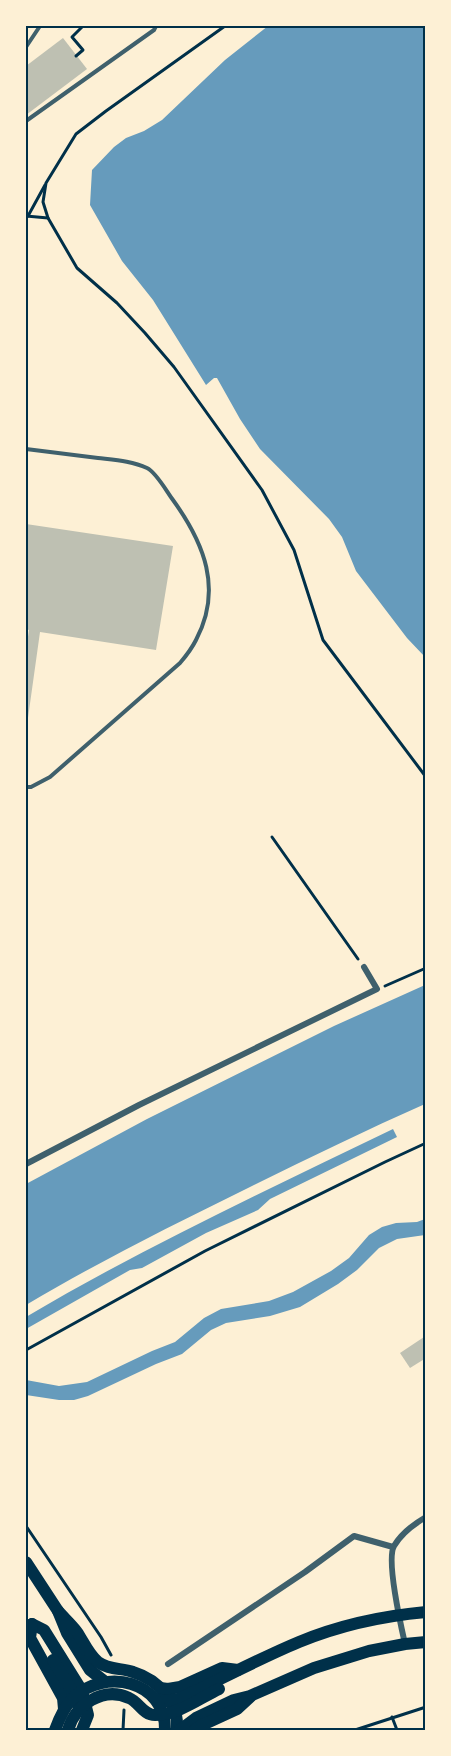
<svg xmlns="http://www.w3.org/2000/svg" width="451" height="1756" viewBox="0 0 451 1756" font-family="Raleway,sans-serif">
	<rect width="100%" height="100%" fill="#fdf0d5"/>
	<g fill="#669bbc">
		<polygon points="268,26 425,26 425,657 407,638 356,571 342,537 329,519 260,449 240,419 217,378 214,378 206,385 153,300 122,261 90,205 92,170 114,147 126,138 144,131 162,120 225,60"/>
		<path d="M425 985V1104C366 1130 307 1159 248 1188 173 1225 98 1262 26 1305V1184L147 1119 334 1026Z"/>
		<path d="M393 1129 397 1137 270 1199 258 1210 206 1233 142 1268 130 1270 26 1329V1317C144 1247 269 1189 393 1129Z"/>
		<polygon points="425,1219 425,1235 397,1239 379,1248 357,1270 338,1284 300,1307 270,1316 226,1323 211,1330 182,1354 156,1364 88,1396 74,1400 59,1400 26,1395 26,1380 59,1386 87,1382 152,1351 175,1342 204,1318 221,1309 269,1301 293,1292 331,1271 349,1258 369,1235 382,1227 396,1223 417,1222"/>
	</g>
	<g fill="#bec0b2">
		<polygon points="63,38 87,69 26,115 26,66"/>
		<polygon points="26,524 173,546 156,650 40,632 27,725 26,725 26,650 29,630 26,629"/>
		<polygon points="424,1337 426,1339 426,1358 410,1368 400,1353"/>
	</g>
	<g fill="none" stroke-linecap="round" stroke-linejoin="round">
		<g stroke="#003049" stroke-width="3">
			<polyline points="225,26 106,111 76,134 46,183 43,202 48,218 77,268 117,303 145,333 174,367 262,490 294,550 323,640 426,777"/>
			<polyline points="76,56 83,50 72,37 83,26"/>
			<polyline points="26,216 48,218"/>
			<polyline points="28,216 45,185"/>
			<polyline points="272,837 358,959"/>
			<polyline points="385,986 426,968"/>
			<polyline points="26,1350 205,1251 385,1162 426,1143"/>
			<polyline points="26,1526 101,1637 111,1655"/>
			<polyline points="392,1717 397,1730"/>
			<polyline points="123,1730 124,1710"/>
			<polyline points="355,1730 426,1707"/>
		</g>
		<g stroke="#3f606c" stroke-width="4">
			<polyline points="26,47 40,26"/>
			<polyline points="26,121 154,30 156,26"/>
			<path d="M26 449C50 452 74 455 98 458 115 460 132 461 147 468 156 472 167 492 173 500 204 543 223 589 196 640 192 648 186 656 180 663L50 777 31 787H26"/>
		</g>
		<g stroke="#3f606c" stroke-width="6">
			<polyline points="26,1164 139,1105 377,989 364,967"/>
			<path d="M405 1644C401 1626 386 1560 394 1546 401 1534 414 1524 426 1517"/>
			<polyline points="168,1664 305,1572 354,1536 393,1547"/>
		</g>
		<g stroke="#003049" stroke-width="12">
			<polyline points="26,1562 58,1611 67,1633 90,1670 104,1681"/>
			<path d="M58 1611C64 1618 71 1624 77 1632 83 1641 89 1655 98 1662 108 1670 122 1668 133 1672 159 1680 179 1703 177 1730"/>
			<polyline points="32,1624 44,1630 82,1691 88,1715 82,1730"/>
			<polyline points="32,1624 30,1638 63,1698 64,1709"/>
			<polyline points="53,1660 72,1691 76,1703"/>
			<polyline points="160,1688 168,1689 180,1687 222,1668 238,1670"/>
			<path d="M155 1699 166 1701 178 1699C218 1681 258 1659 299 1642 340 1625 382 1616 426 1612"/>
			<path d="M55 1730C59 1719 64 1707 73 1698 105 1667 166 1681 165 1730"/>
			<path d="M68 1730C75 1705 103 1686 129 1698 139 1702 143 1715 155 1715 178 1715 200 1698 219 1689"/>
			<polyline points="180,1730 196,1718 234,1700 250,1696 314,1668 369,1651 405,1644 426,1642"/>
			<polyline points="195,1730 200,1726 237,1709 250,1697"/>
		</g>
	</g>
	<rect width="451" height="1756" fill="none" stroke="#fdf0d5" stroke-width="54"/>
	<rect x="27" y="27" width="397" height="1702" fill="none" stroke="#003049" stroke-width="2"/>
</svg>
